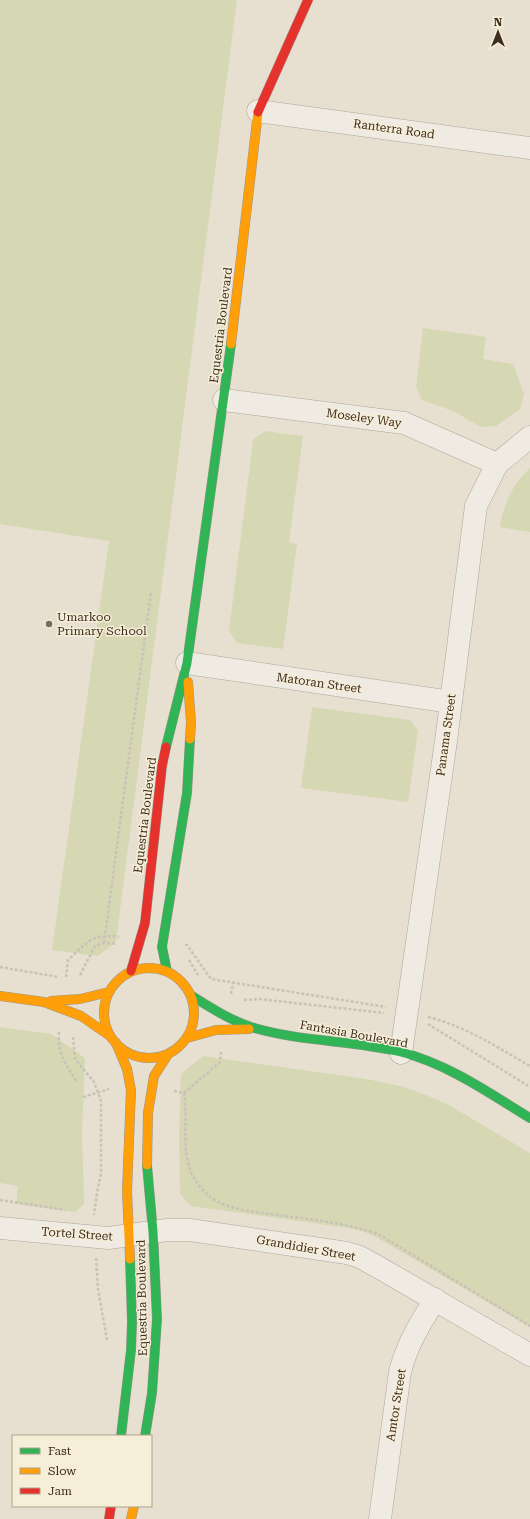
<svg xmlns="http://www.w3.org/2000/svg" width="530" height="1519" viewBox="0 0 530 1519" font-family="'Roboto Serif',serif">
	<rect width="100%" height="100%" fill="#e7e0d1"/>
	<g fill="#d6d7b3">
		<polygon points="0,0 237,0 116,942 98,956 52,950 109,541 0,524"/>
		<polygon points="423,328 486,337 483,359 513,364 524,394 520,409 496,426 481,427 453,411 422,400 416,387"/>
		<polygon points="265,431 303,436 289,542 297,544 283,649 237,643 229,631 253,440"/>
		<path d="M530 468V532L500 527C503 504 513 484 530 468Z"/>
		<polygon points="312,707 410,720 418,731 408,802 301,788"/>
		<polygon points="0,1027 51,1034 85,1058 82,1132 84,1204 75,1212 16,1204 18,1186 0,1183"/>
		<polygon points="203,1056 367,1079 404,1087 426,1095 449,1105 530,1153 530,1327 383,1241 365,1232 348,1228 191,1206 180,1194 179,1135 181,1074"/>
	</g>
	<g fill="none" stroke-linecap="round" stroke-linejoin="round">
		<defs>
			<g id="street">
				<polyline points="258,111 530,148"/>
				<polyline points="224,400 404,423 497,464"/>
				<polyline points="187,663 451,702"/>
				<polyline points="401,1053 446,741 476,506 497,464 530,437"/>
				<polyline points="0,1228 108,1238 167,1230 190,1230 347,1253 360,1257 378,1267 530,1355"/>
				<path d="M380 1519 400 1372C407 1344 420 1324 435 1299"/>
			</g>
			<g id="fast">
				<polyline points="166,747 187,663 231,344"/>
				<polyline points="167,971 162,947 187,793 190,739"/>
				<path d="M192 996C211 1008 230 1020 251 1027 300 1042 352 1040 401 1052 448 1064 489 1093 530 1118"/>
				<polyline points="121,1436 131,1350 132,1322 130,1259"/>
				<polyline points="145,1436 152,1393 157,1319 153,1232 147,1165"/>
			</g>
			<g id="slow">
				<polyline points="231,344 258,112"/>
				<polyline points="188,682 191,722 190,739"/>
				<circle cx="149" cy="1013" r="45"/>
				<polyline points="0,996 44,1002 81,1016 110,1036"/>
				<polyline points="51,1001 80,999 109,992"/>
				<polyline points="187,1038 216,1030 249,1029"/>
				<polyline points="116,1043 127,1069 131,1090 127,1191 130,1259"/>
				<polyline points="147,1165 148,1113 154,1076 167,1056"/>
				<polyline points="131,1519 134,1506"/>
			</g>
			<g id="jam">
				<polyline points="258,112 308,0"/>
				<polyline points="131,971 145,923 162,766 166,747"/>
				<polyline points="109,1519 111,1506"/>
			</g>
		</defs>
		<use href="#street" stroke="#ada599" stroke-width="23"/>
		<use href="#fast" stroke="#9c958a" stroke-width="10"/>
		<use href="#slow" stroke="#9c958a" stroke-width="10"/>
		<use href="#jam" stroke="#9c958a" stroke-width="10"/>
		<g stroke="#c8c2b9" stroke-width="2.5" stroke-dasharray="3 2" stroke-linecap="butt">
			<polyline points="104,943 151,592"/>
			<polyline points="185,945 187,945 211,979 386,1007"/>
			<polyline points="189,960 198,975"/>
			<polyline points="0,967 59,977"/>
			<polyline points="80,975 95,946 104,943 117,944"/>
			<path d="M66 977 68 960C87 943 91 933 119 937"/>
			<polyline points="231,994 233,983"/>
			<polyline points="244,1000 259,999 384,1013"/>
			<path d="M428 1017C465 1026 497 1047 530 1066"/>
			<polyline points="428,1024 530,1087"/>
			<path d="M59 1032C57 1052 66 1066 77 1082"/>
			<polyline points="73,1037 75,1059 94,1082 101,1101 101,1174 98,1187 94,1215"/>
			<path d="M174 1091 184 1093C188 1117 182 1142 189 1166 194 1183 208 1199 225 1205 239 1210 255 1212 270 1214 306 1219 344 1222 378 1234L530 1326"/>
			<polyline points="184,1093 220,1062 221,1052"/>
			<polyline points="83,1097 109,1089"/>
			<polyline points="0,1200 65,1210"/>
			<polyline points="96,1258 98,1289 107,1340"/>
		</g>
		<use href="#street" stroke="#efebe3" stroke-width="22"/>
		<use href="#fast" stroke="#30b455" stroke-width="9"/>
		<use href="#slow" stroke="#ff9f0a" stroke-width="9"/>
		<use href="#jam" stroke="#e5322d" stroke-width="9"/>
	</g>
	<circle fill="#786c5e" stroke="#f7eed8" stroke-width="1.5" cx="49" cy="624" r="4"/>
	<g text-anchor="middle" stroke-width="3" stroke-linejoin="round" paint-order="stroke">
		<g font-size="12" fill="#3d2e20" stroke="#f7eed8">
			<text transform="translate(394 129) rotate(8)" y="4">Ranterra Road</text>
			<text transform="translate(221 325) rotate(-83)" y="4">Equestria Boulevard</text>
			<text transform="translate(364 418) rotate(8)" y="4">Moseley Way</text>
			<text transform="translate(319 683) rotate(8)" y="4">Matoran Street</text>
			<text transform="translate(446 735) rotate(-82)" y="4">Panama Street</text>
			<text transform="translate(145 815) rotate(-83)" y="4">Equestria Boulevard</text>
			<text transform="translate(354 1034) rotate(10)" y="4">Fantasia Boulevard</text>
			<text transform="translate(77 1234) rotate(4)" y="4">Tortel Street</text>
			<text transform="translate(306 1248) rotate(10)" y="4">Grandidier Street</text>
			<text transform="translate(142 1298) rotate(-91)" y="4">Equestria Boulevard</text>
			<text transform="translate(396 1405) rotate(-81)" y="4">Amtor Street</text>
		</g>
		<g font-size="12" fill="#3d2e20" stroke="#f7eed8" text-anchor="start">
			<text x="57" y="621">Umarkoo<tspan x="57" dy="14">Primary School</tspan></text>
		</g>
	</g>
	<rect x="12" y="1435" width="140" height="72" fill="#f7eed8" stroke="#ada18e"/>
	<rect x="20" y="1448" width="20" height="6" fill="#30b455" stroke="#ada18e"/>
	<text x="48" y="1455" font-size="12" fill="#3d2e20">Fast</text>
	<rect x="20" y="1468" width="20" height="6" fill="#ff9f0a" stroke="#ada18e"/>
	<text x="48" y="1475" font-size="12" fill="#3d2e20">Slow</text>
	<rect x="20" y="1488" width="20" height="6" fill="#e5322d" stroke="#ada18e"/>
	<text x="48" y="1495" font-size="12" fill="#3d2e20">Jam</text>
	<g transform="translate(498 32)" stroke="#f7eed8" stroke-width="3" paint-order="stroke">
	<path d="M0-3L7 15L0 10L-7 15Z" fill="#3d2e20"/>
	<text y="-6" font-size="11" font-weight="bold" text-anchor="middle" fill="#3d2e20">N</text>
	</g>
</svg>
